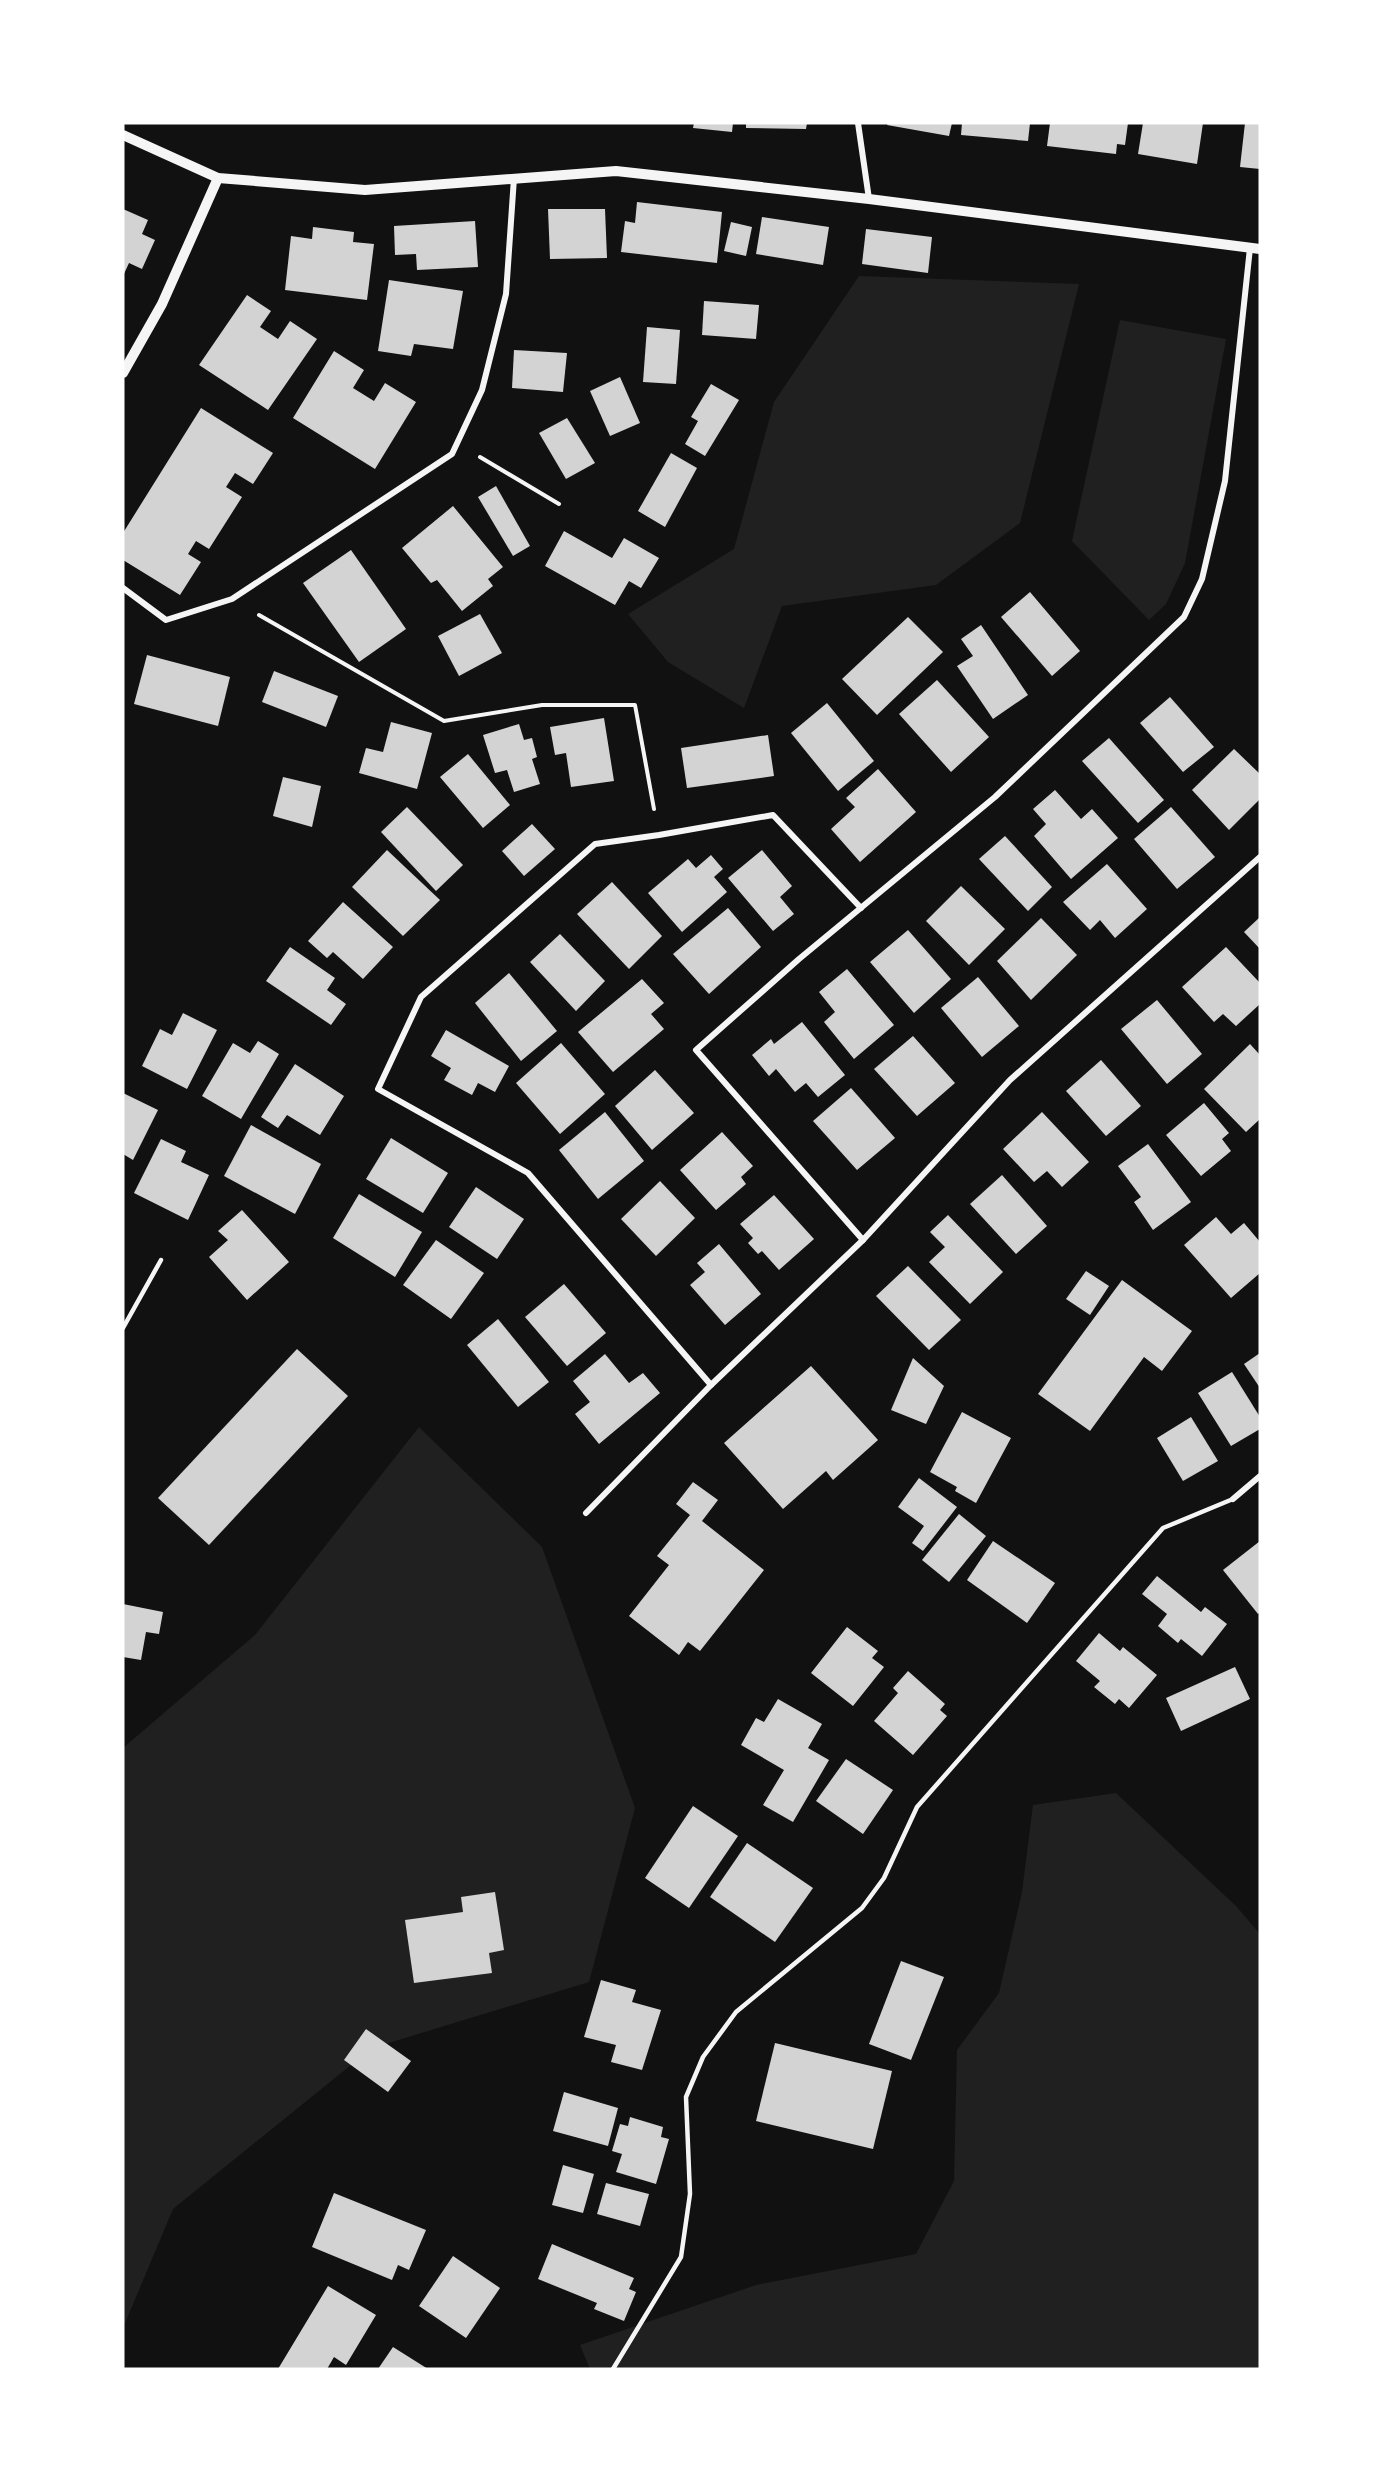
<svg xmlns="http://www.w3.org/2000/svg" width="1383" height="2492" viewBox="0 0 1383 2492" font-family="Inter,sans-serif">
	<rect width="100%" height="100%" fill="#111"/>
	<g fill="#202020">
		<polygon points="859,276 1079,284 1020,523 936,585 782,606 744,708 668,662 628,614 734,549 774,402"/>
		<polygon points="1120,320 1226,339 1185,563 1166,604 1149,620 1072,541"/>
		<polygon points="419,1427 542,1547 635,1808 589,1982 372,2048 173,2209 123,2328 123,1748 255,1635"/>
		<polygon points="1116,1793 1236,1906 1260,1934 1260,2369 590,2369 580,2345 756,2285 916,2254 954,2181 957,2050 999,1993 1022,1892 1033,1805"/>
	</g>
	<g fill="#d3d3d3">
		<polygon points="694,123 733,123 732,132 693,128"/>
		<polygon points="746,123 807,123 806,129 746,128"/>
		<polygon points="888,123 952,123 949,136 887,125"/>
		<polygon points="962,123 1030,123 1028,141 961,135"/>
		<polygon points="1050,123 1128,123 1125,145 1117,144 1116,154 1047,146"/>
		<polygon points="1143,123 1203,123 1197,164 1138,154"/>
		<polygon points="1245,123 1260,123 1260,169 1240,167"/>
		<polygon points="637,202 722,212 717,263 621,252 625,221 635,223"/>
		<polygon points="123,209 148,220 142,234 155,240 142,269 129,263 123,276"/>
		<polygon points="548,209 605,209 607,258 550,259"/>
		<polygon points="762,217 829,227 823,265 756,254"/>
		<polygon points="475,221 478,267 417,270 416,254 395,255 394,226"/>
		<polygon points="731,222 752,227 746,256 724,251"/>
		<polygon points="313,227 354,232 353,242 374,244 367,300 285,290 291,236 312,239"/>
		<polygon points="866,229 932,237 928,273 862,264"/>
		<polygon points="389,280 463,291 453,349 414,344 411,356 378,351"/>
		<polygon points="247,295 271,311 260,327 278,339 290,321 317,339 268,410 199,365"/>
		<polygon points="704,301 759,305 756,339 702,335"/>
		<polygon points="647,327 680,330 676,384 643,382"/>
		<polygon points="514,350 567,353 563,392 512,388"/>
		<polygon points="334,351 364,370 353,388 374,401 385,383 416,402 375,469 293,418"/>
		<polygon points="620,377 640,423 610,436 590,391"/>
		<polygon points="711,384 739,400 705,456 685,444 698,421 691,417"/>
		<polygon points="201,408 273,453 253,484 235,473 226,487 242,497 209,549 196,541 188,554 201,562 180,595 123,560 123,533"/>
		<polygon points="567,418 595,463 566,479 539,433"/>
		<polygon points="671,453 697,468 665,527 638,511"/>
		<polygon points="496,486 530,546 513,556 478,497"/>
		<polygon points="453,506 503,567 488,579 493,586 462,611 437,580 431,583 402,548"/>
		<polygon points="564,531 612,558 624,538 659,558 641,588 629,581 615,605 545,566"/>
		<polygon points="351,550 406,629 359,662 303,583"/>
		<polygon points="1030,592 1080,651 1052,676 1001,617"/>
		<polygon points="480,614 502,653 459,676 438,636"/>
		<polygon points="908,617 943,652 877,715 842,679"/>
		<polygon points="981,625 1028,695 993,719 957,666 973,656 961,639"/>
		<polygon points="147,655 230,677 218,726 134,704"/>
		<polygon points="274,671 338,696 326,727 262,702"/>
		<polygon points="937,680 989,737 951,772 899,714"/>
		<polygon points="1170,697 1214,747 1183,772 1140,723"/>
		<polygon points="827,703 874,761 838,791 791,733"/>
		<polygon points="604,718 614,781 571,787 566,753 555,755 550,727"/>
		<polygon points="391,722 432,733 417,789 359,773 366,748 383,752"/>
		<polygon points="519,724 524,740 532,738 537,757 532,759 540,784 514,792 507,770 495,773 483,735"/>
		<polygon points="768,735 774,776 687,788 681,748"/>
		<polygon points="1109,738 1164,800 1138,823 1082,761"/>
		<polygon points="1234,749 1260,774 1260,799 1229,830 1192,790"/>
		<polygon points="468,754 510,805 483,828 440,777"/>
		<polygon points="878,769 916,812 860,862 831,829 855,807 846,798"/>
		<polygon points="283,777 321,786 312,827 273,816"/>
		<polygon points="1055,790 1081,819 1092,809 1118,838 1071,879 1034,836 1046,824 1033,809"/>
		<polygon points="407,807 463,865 436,891 381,832"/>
		<polygon points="1171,807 1215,857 1177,889 1134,839"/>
		<polygon points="532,824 555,849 524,876 502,851"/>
		<polygon points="1005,836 1052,887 1028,911 979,859"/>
		<polygon points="387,850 440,900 403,936 352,887"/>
		<polygon points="762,850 792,886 780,897 794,914 773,931 728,878"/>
		<polygon points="711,855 723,869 714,877 727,892 682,932 648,893 688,859 696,868"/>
		<polygon points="1107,864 1147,909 1115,938 1100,920 1090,930 1063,902"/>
		<polygon points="612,882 662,936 629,969 577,914"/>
		<polygon points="961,886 1005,929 969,965 926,921"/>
		<polygon points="343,902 393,947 363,979 333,952 327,958 308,941"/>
		<polygon points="728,908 761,947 709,994 673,954"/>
		<polygon points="1260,917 1260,949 1244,932"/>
		<polygon points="1041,918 1077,955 1031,1000 997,961"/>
		<polygon points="908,930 951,979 914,1013 870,962"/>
		<polygon points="560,934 605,981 576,1011 530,962"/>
		<polygon points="290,947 335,978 327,990 346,1004 331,1025 266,981"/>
		<polygon points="1226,947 1260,983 1260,1004 1236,1026 1223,1014 1214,1022 1182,987"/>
		<polygon points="847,969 894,1025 854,1059 824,1022 835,1012 819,992"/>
		<polygon points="509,973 557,1031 521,1061 475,1003"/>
		<polygon points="978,977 1019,1026 982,1057 941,1008"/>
		<polygon points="642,979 664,1003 651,1014 664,1029 613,1072 578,1032"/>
		<polygon points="1157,1000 1202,1054 1167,1084 1121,1029"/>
		<polygon points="183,1013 217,1030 187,1089 142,1066 160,1029 172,1035"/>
		<polygon points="802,1022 845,1075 818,1097 806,1083 795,1092 776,1069 769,1076 752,1055 771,1039 774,1044"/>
		<polygon points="446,1030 509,1066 495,1092 478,1083 472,1095 444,1080 451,1068 431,1056"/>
		<polygon points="913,1036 955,1083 917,1116 874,1069"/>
		<polygon points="258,1041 279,1054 241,1119 202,1096 233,1043 250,1053"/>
		<polygon points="561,1043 605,1094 560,1134 516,1083"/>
		<polygon points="1250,1044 1260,1055 1260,1119 1246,1132 1204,1089"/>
		<polygon points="1101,1060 1141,1106 1106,1136 1066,1091"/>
		<polygon points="295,1064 344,1096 320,1135 287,1115 278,1128 261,1117"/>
		<polygon points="655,1070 694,1113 652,1150 615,1106"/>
		<polygon points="851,1088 895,1138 857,1170 813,1121"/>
		<polygon points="123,1093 158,1110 133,1160 123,1154"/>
		<polygon points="1204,1103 1229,1133 1222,1139 1231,1151 1201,1176 1166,1135"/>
		<polygon points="605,1112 644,1161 598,1199 559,1150"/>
		<polygon points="1042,1112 1089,1162 1062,1187 1047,1171 1034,1182 1003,1149"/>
		<polygon points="251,1125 321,1164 295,1214 224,1176"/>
		<polygon points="722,1132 753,1166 741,1177 746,1184 716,1210 680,1170"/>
		<polygon points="391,1138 448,1173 423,1213 366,1179"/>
		<polygon points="161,1139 186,1151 181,1162 209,1175 188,1220 134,1193"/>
		<polygon points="1148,1144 1191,1202 1153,1230 1134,1202 1141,1197 1118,1166"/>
		<polygon points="1002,1175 1047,1226 1016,1254 970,1204"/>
		<polygon points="660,1181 695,1218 656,1256 621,1219"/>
		<polygon points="476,1187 524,1219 497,1259 449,1227"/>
		<polygon points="359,1194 422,1232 395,1277 333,1238"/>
		<polygon points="774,1195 814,1239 779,1270 762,1251 758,1254 748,1243 753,1238 740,1224"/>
		<polygon points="242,1210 289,1262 247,1300 209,1257 228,1240 218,1231"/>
		<polygon points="948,1215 1003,1272 970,1304 929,1262 945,1247 930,1232"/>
		<polygon points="1216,1217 1231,1234 1244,1223 1260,1242 1260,1273 1231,1298 1184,1245"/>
		<polygon points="436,1240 484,1273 451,1319 403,1285"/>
		<polygon points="719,1244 761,1294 725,1325 690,1285 705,1272 697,1263"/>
		<polygon points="908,1266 961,1320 929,1350 876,1296"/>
		<polygon points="1086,1271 1109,1286 1090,1315 1066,1299"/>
		<polygon points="1122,1280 1192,1331 1162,1371 1144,1357 1090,1431 1038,1394"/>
		<polygon points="564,1284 606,1333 567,1366 525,1317"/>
		<polygon points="498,1319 549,1382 518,1407 467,1345"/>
		<polygon points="297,1349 348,1396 209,1545 158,1498"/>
		<polygon points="1260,1353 1260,1388 1244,1364"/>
		<polygon points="605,1354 629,1383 643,1373 660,1393 599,1444 575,1414 590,1402 573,1381"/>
		<polygon points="913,1358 944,1386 926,1424 891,1410"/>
		<polygon points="811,1366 878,1440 833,1480 826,1471 783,1509 724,1443"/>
		<polygon points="1232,1372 1260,1417 1260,1429 1231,1446 1198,1393"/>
		<polygon points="962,1412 1011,1438 976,1503 955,1491 957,1487 930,1472"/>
		<polygon points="1191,1417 1218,1461 1183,1481 1157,1438"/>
		<polygon points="919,1478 957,1507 923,1551 912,1543 924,1526 898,1507"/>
		<polygon points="693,1482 718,1500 702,1521 764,1570 700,1651 688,1642 679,1655 629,1616 669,1565 657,1556 690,1515 676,1504"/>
		<polygon points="959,1514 986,1536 949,1582 922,1560"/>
		<polygon points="993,1541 1055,1583 1027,1623 967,1580"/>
		<polygon points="1260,1541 1260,1612 1258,1614 1223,1570"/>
		<polygon points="1157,1576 1201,1612 1205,1607 1227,1624 1202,1656 1181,1639 1178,1643 1158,1626 1167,1614 1142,1594"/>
		<polygon points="123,1604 163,1612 159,1634 146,1632 141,1660 123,1657"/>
		<polygon points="847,1627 878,1651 872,1658 884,1667 853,1706 811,1673"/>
		<polygon points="1099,1633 1120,1651 1123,1647 1157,1675 1129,1708 1119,1699 1115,1704 1094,1687 1100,1681 1076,1661"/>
		<polygon points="1235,1667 1250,1699 1181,1731 1166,1698"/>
		<polygon points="908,1671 945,1704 940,1710 947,1716 913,1755 874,1721 898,1693 893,1688"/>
		<polygon points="778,1699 822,1724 808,1748 829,1760 793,1822 763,1805 784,1770 741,1745 756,1718 764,1722"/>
		<polygon points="846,1759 893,1790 863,1834 816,1801"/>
		<polygon points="693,1806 738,1836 689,1908 645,1878"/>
		<polygon points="747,1843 813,1888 775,1942 710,1897"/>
		<polygon points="495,1892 504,1950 489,1953 492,1973 414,1983 405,1920 463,1912 461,1897"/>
		<polygon points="901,1961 944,1977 911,2060 869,2044"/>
		<polygon points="601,1980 636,1990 632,2002 661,2010 642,2070 611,2062 616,2045 584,2037"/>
		<polygon points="366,2029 411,2061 388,2092 344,2060"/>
		<polygon points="775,2043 892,2071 873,2149 756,2121"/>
		<polygon points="564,2092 618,2108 608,2146 553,2131"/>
		<polygon points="630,2117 663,2127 661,2137 669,2139 656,2184 616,2172 622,2154 612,2151 620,2124 628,2126"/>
		<polygon points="563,2165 594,2174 583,2213 552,2205"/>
		<polygon points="606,2183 649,2194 640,2226 597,2214"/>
		<polygon points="334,2193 426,2230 409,2270 398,2265 392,2280 312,2247"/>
		<polygon points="552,2244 634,2278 629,2289 636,2292 624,2321 594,2309 597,2303 538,2279"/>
		<polygon points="453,2256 500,2288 466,2338 419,2306"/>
		<polygon points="328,2286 376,2315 346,2365 334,2357 327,2369 278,2369"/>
		<polygon points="393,2347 428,2369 378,2369"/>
	</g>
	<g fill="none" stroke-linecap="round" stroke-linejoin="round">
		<g stroke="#f5f5f5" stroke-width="4">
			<polyline points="480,457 559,504"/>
			<polyline points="259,615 444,721 542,705 635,705 654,809"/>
		</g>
		<g stroke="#f5f5f5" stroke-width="4.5">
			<polyline points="123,1328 161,1260"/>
			<polyline points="613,2369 681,2257 690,2194 686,2097 703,2057 736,2012 862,1908 884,1878 917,1807 1163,1528 1233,1499"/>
		</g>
		<g stroke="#f5f5f5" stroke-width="6">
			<polyline points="858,123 869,199"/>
			<polyline points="1250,248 1225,481 1202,579 1184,617 995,797 799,959 696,1050 863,1240 1010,1080 1260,857"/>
			<polyline points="123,588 166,620 232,599 452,454 482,390 506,294 514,178"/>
			<polyline points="711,1385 528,1173 378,1089 421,997 595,844 659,835 773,815 861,908"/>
			<polyline points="1233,1499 1260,1476"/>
			<polyline points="586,1513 711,1385 863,1240"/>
		</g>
		<g stroke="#f5f5f5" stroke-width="10">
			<polyline points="123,135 218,178 365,190 616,171 869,199 1260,249"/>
			<polyline points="123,373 162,304 218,178"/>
		</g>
	</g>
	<rect width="1383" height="2492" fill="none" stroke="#ffffff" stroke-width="249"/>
</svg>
